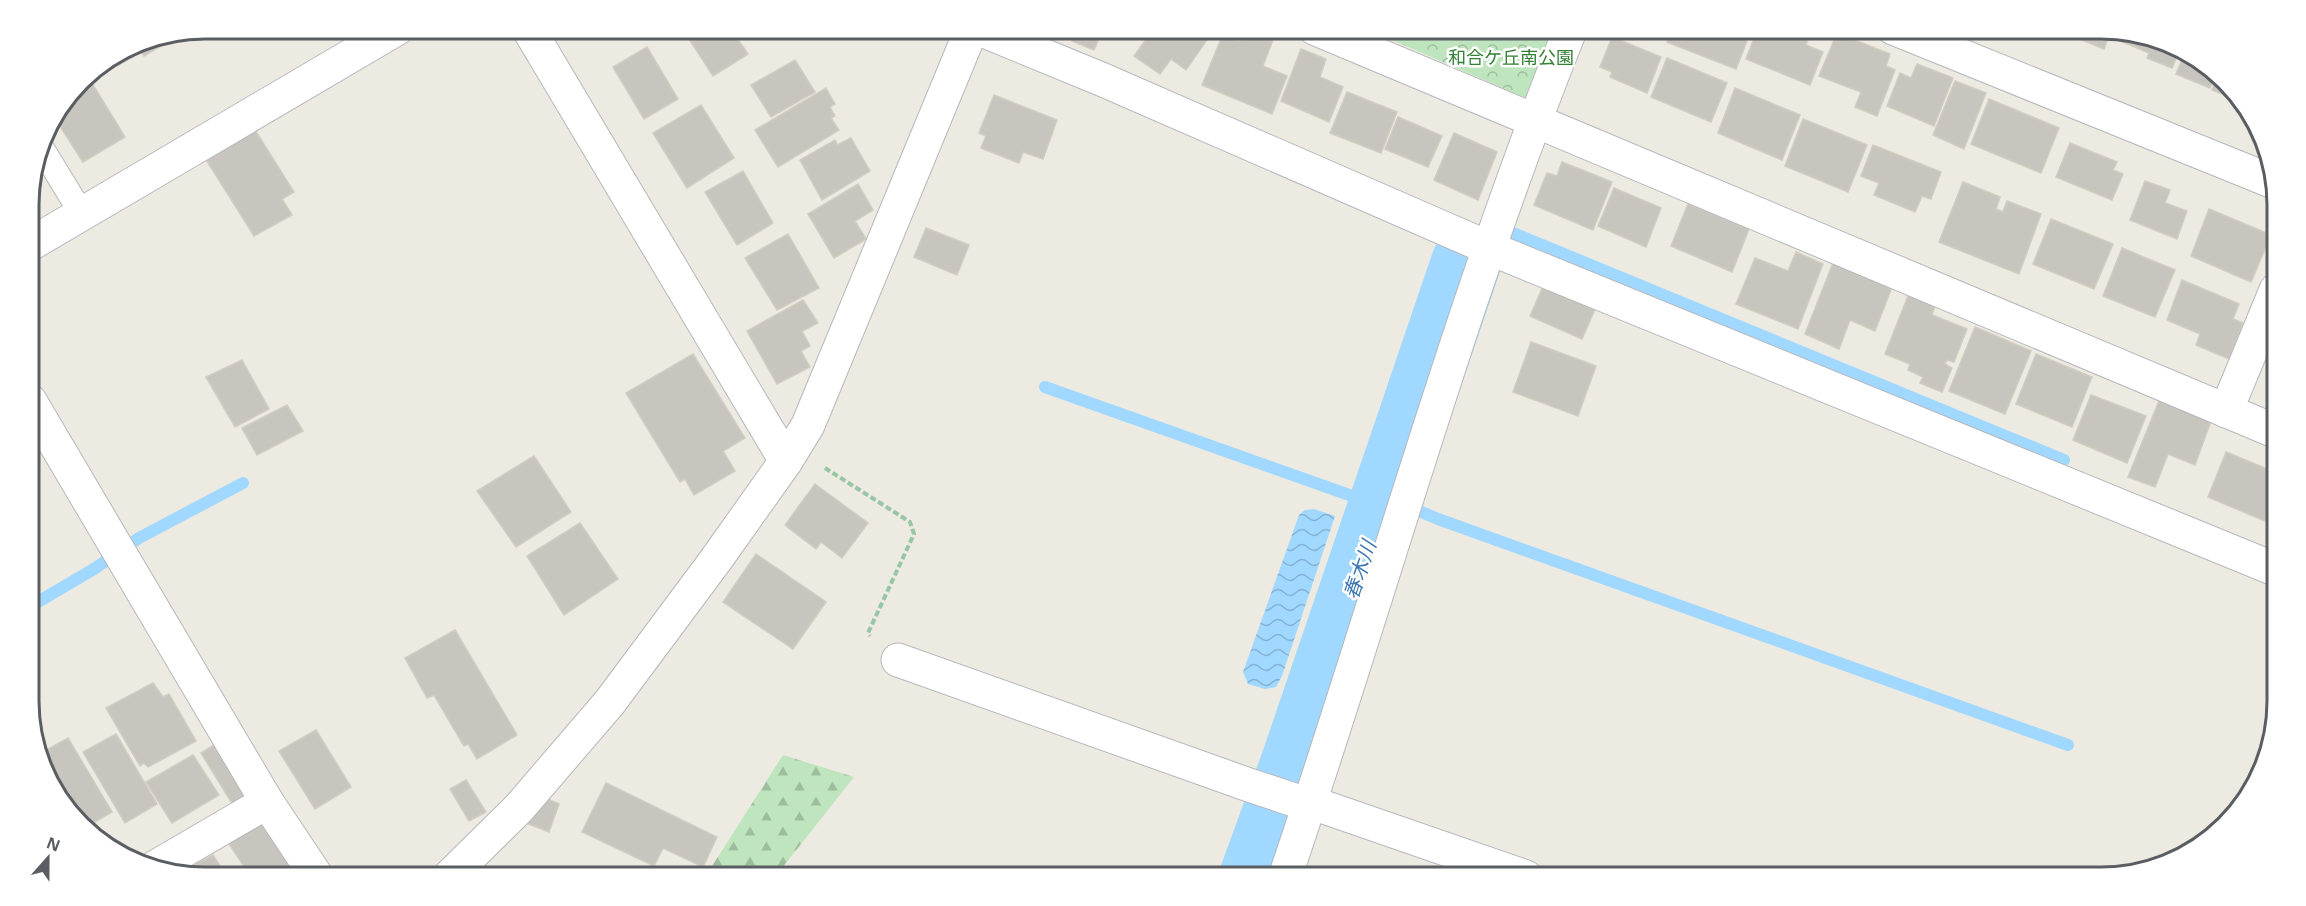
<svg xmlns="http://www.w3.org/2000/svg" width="2306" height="906" viewBox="0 0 2306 906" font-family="'Noto Sans','Noto Sans JP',sans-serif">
	<defs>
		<pattern id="forest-firs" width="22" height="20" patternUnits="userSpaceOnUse" patternTransform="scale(1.5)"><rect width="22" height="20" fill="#bfe5be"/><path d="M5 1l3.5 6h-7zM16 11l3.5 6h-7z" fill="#9ebd9e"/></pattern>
		<pattern id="park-crowns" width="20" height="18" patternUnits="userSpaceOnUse" patternTransform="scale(1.5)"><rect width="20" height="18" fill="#bfe5be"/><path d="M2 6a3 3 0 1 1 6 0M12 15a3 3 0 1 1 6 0" fill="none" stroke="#9ebd9e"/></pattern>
		<pattern id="water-waves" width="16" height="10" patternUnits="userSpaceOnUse" patternTransform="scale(1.5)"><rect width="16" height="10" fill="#a0d8ff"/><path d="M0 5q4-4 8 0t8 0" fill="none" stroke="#85b2d2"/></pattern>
	</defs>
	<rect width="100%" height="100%" fill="#edeae2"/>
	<polygon fill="url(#forest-firs)" points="783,755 854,777 775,877 705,877"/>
	<polygon fill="url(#park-crowns)" points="1367,29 1556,29 1528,99"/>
	<polygon fill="url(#water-waves)" points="1314,509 1335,516 1282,676 1276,687 1265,689 1248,684 1243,672 1299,515 1305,510"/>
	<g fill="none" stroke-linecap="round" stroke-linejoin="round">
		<g stroke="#a0d8ff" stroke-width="12">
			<polyline points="1513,233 2064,460"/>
			<polyline points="1045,387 1383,507"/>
			<polyline points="1386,497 1438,519 2068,745"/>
			<polyline points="31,606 94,569 139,538 243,483"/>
		</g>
		<polyline stroke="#a0d8ff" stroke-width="70" points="1254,877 1296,762 1466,263"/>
	</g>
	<g fill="#c8c5bf" stroke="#d2ccc0" stroke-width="1.5">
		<polygon points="682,28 730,28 748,54 713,76"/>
		<polygon points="1076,28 1094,28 1102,32 1094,50 1072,41"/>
		<polygon points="1154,28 1196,28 1209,37 1186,70 1171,59 1160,74 1134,56"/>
		<polygon points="1245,28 1252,28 1274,37 1263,66 1287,76 1272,114 1202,85 1223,34 1240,41"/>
		<polygon points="1673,28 1752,28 1736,69 1667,42"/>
		<polygon points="1758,28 1784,28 1808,39 1806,45 1823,52 1810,85 1746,59"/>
		<polygon points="2068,28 2101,28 2111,30 2104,49 2075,37 2077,32"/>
		<polygon points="2113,30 2158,38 2179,52 2172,68 2147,58 2149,53 2111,37"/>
		<polygon points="1837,33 1890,54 1886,66 1895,70 1877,116 1855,107 1861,92 1819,76"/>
		<polygon points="177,34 178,36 144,56 136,43"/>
		<polygon points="1612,37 1661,57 1647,93 1610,77 1612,72 1600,67"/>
		<polygon points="647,47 678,99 644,119 613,67"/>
		<polygon points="127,48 133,57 95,78 91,71"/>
		<polygon points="1301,49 1326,59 1320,77 1343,87 1329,122 1281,101"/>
		<polygon points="2184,55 2215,76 2210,88 2176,74"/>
		<polygon points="1667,58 1727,83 1711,122 1651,97"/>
		<polygon points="795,60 815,92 771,117 751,85"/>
		<polygon points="1917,64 1953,78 1934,126 1887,106 1900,73 1911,78"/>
		<polygon points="87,75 125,137 83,162 54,117"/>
		<polygon points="2217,77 2234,89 2240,101 2212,90"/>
		<polygon points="1955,81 1986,93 1964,149 1933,135"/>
		<polygon points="826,88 835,104 830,107 835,116 831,118 839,130 778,167 755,130"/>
		<polygon points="1735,88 1800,115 1782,160 1718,133"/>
		<polygon points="1347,92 1397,112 1381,153 1330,133"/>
		<polygon points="994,95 1057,120 1043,159 1023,152 1019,163 981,148 986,136 979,133"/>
		<polygon points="1989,99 2059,128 2041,173 1971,144"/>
		<polygon points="701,105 734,158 687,188 653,133"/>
		<polygon points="1398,117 1442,136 1428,167 1385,149"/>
		<polygon points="1803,119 1867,145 1848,192 1785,166"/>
		<polygon points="255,130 294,192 282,199 292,215 254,236 205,158"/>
		<polygon points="1454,133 1497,152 1478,200 1434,180"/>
		<polygon points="851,138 870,171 822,200 800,160 835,140 837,145"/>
		<polygon points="2070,143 2117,162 2113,170 2123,174 2112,200 2056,177"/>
		<polygon points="1873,145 1941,172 1931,199 1922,196 1915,212 1874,195 1879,183 1861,176"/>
		<polygon points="1562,162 1612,182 1593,230 1534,205 1547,173 1557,176"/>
		<polygon points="743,171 773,223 737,245 705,192"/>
		<polygon points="33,177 41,191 29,199 29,193"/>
		<polygon points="2145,181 2170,190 2165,203 2187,211 2177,239 2130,220"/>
		<polygon points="1963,182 2000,197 1996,209 2003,212 2007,201 2041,214 2019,274 1939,242"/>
		<polygon points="858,184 873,210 855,221 866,239 834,258 808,214"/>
		<polygon points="1614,188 1661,208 1646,247 1598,226"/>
		<polygon points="1688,204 1749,229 1732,272 1671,246"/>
		<polygon points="2209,209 2271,235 2251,282 2191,256"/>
		<polygon points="2051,219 2113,244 2094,289 2033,264"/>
		<polygon points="926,228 969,245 957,275 914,257"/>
		<polygon points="788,234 819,288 777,310 745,258"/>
		<polygon points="2122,248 2175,270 2155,317 2103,296"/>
		<polygon points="1796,252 1823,264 1798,329 1736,304 1755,258 1788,271"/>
		<polygon points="1833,263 1892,287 1875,331 1850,320 1839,349 1805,334"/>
		<polygon points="2182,280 2239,304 2233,319 2243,323 2229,359 2196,345 2200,334 2167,320"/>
		<polygon points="1544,284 1596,307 1582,339 1530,316"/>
		<polygon points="1910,291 1936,302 1932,315 1967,329 1954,362 1947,360 1945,364 1952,368 1942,392 1920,383 1923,377 1908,370 1910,364 1885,354"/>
		<polygon points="803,300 818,323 802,331 810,346 801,351 810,367 777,384 747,331"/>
		<polygon points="1975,327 2031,351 2005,414 1949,391"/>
		<polygon points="1531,342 1596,366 1578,416 1513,392"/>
		<polygon points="693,354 745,438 723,451 735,471 694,495 685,479 680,482 626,393"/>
		<polygon points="2036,354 2092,377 2072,427 2016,404"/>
		<polygon points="242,360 269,409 235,427 206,377"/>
		<polygon points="2091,395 2146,416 2127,463 2073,440"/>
		<polygon points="2159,401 2211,421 2195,465 2168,454 2155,487 2128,477"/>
		<polygon points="287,405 303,431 257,455 242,428"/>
		<polygon points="2226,452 2277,473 2277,491 2265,521 2208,497"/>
		<polygon points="534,456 571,512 516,547 477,491"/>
		<polygon points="815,484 868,523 842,558 821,542 816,549 785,525"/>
		<polygon points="2277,508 2277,525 2271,523"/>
		<polygon points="580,523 618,579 564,615 527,556"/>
		<polygon points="756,554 826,602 793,649 723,602"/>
		<polygon points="455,630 517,735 477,759 468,744 464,746 434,695 427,698 405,658"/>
		<polygon points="2277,642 2277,659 2272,657"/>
		<polygon points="153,683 163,697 169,694 196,741 148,767 144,763 140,766 106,708"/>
		<polygon points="316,730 351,787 315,809 279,751"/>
		<polygon points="116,734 157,804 125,823 83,752"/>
		<polygon points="68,738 112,812 86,827 72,817 41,753"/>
		<polygon points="224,739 256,790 233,805 201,753"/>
		<polygon points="193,755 219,795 172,823 146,782"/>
		<polygon points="466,780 486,812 469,821 450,789"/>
		<polygon points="606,783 717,837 703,867 663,848 654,866 582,832"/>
		<polygon points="538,795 559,804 549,832 526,823"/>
		<polygon points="264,819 301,877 251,877 227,841"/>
		<polygon points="213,855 227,877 205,878 180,873"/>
	</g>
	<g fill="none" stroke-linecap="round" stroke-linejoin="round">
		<defs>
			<polyline id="service" points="41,147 82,214"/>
			<g id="minor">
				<polyline points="528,28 786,461"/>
				<polyline points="977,28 1101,79 1489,248 2277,570"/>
				<polyline points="1314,28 2277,432"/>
				<polyline points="1893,28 2276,183"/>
				<polyline points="29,245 398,28"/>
				<polyline points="30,401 267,802 317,877"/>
				<polyline points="2226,411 2276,290"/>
				<polyline points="898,660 1249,785 1309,805 1321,806 1526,877"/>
				<polyline points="152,869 267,802"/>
				<polyline points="449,877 519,808 610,702 715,561 786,461 808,425 972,28"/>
				<path d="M1285 877C1381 595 1459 306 1571 28"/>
			</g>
		</defs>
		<use href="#service" stroke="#b5b8bc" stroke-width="26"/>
		<use href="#minor" stroke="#b5b8bc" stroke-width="35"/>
		<polyline stroke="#97c6a4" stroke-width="4" stroke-dasharray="6 3" stroke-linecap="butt" points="825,468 910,522 914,534 868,633 870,636"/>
		<use href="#service" stroke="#fff" stroke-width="24"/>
		<use href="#minor" stroke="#fff" stroke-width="33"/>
	</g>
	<g text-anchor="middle" stroke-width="5" stroke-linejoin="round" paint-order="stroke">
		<g font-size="18" fill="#338135" stroke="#fff">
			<text x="1511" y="64">和合ケ丘南公園</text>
		</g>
		<g font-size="20" font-style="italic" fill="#3e78b1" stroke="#fff">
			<text transform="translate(1360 570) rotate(-71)" y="7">春木川</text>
		</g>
	</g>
	<path d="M0 0H2306V906H0ZM205 39H2101A166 166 0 0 1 2267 205V701A166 166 0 0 1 2101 867H205A166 166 0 0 1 39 701V205A166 166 0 0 1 205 39Z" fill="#fff" fill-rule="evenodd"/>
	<path fill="none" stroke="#5a5e63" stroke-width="3" d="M205 39H2101A166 166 0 0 1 2267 205V701A166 166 0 0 1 2101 867H205A166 166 0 0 1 39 701V205A166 166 0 0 1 205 39Z"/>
	<g transform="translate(48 858) rotate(21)" stroke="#ffffff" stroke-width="4.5" paint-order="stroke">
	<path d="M0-4.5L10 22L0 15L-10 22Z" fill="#5a5e63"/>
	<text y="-9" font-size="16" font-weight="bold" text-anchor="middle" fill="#5a5e63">N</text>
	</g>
</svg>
